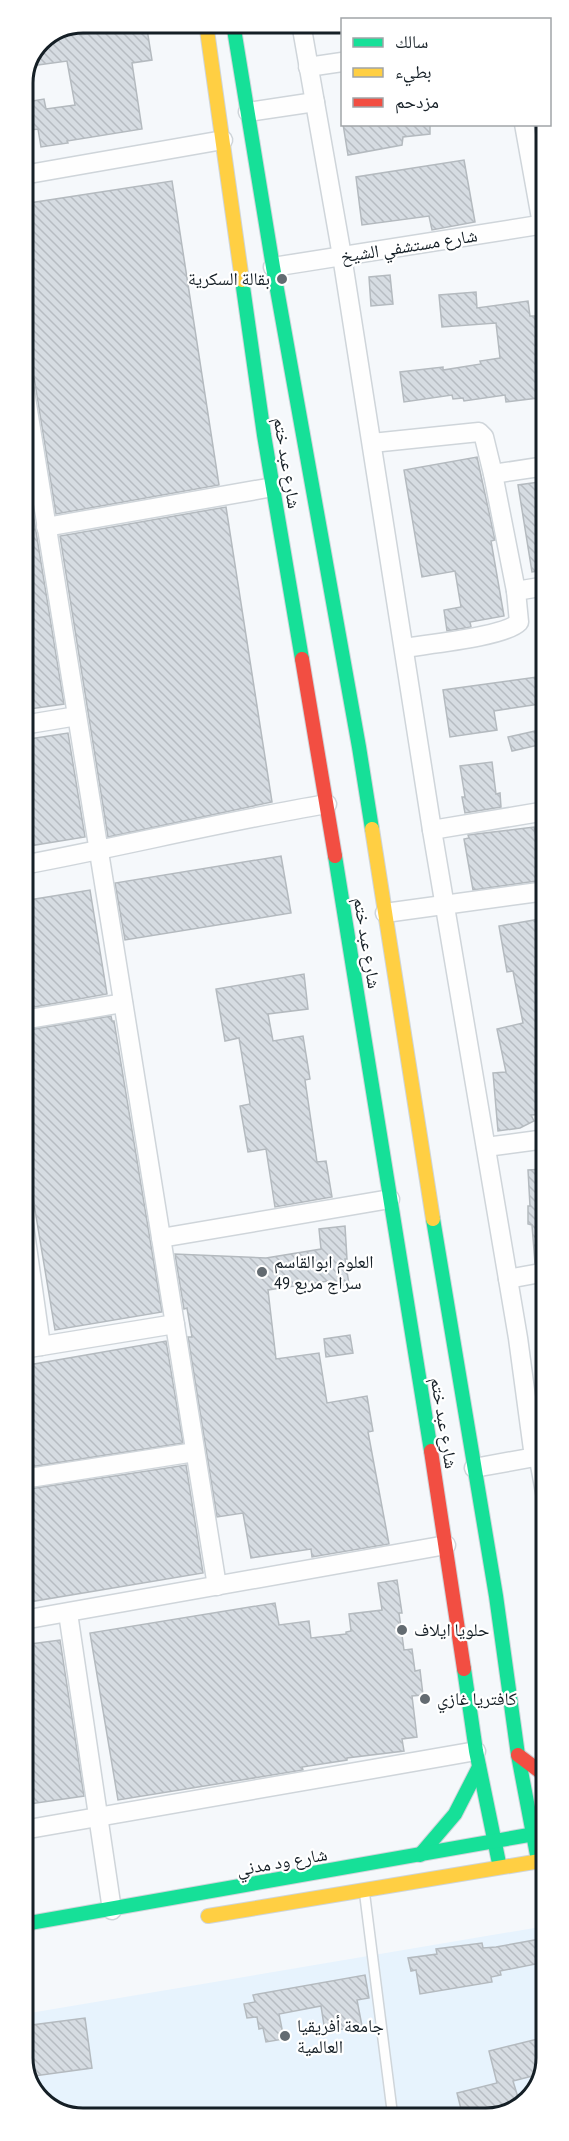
<svg xmlns="http://www.w3.org/2000/svg" width="569" height="2141" viewBox="0 0 569 2141" font-family="'PT Sans Narrow','Noto Naskh Arabic',sans-serif">
	<defs>
		<pattern id="building-back-hatch" width="6" height="6" patternUnits="userSpaceOnUse" patternTransform="scale(1.5)"><rect width="6" height="6" fill="#d6dce2"/><path d="M-1 5l2 2M0 0l6 6M5-1l2 2" fill="none" stroke="#b7bcc2"/></pattern>
	</defs>
	<rect width="100%" height="100%" fill="#f5f8fb"/>
	<polygon fill="#e7f3fd" points="546,1926 546,2058 532,2098 497,2117 76,2118 41,2101 24,2069 24,2014"/>
	<g fill="url(#building-back-hatch)" stroke="#b4babf" stroke-width="1.5">
		<polygon points="118,23 146,23 152,60 132,63 142,129 67,141 68,143 41,147 38,129 23,131 23,106 27,105 27,102 44,99 46,109 75,105 67,61 30,66 41,40 55,34 80,30 81,35 119,29"/>
		<polygon points="343,124 430,124 430,134 403,137 402,145 348,155"/>
		<polygon points="464,160 475,222 432,230 429,216 362,225 356,177"/>
		<polygon points="172,181 219,485 56,514 34,377 30,371 23,321 23,204"/>
		<polygon points="390,275 393,304 371,306 369,277"/>
		<polygon points="476,292 477,308 528,301 530,316 535,316 540,352 546,351 546,397 506,402 505,395 464,401 463,398 453,399 452,395 404,402 400,372 443,367 443,370 481,364 480,361 500,358 496,323 442,327 439,295"/>
		<polygon points="477,457 495,540 491,541 504,616 470,622 471,627 447,631 444,610 461,607 455,571 422,577 404,470"/>
		<polygon points="26,470 64,704 23,710 23,471"/>
		<polygon points="546,481 546,570 532,572 518,485"/>
		<polygon points="226,507 272,802 108,837 60,536"/>
		<polygon points="544,676 546,703 494,711 497,730 450,737 443,690"/>
		<polygon points="540,730 543,744 512,751 508,737"/>
		<polygon points="68,733 85,837 23,847 23,740"/>
		<polygon points="492,762 496,794 500,793 501,807 465,813 462,797 465,797 460,766"/>
		<polygon points="534,827 544,880 473,890 464,839 469,838 468,835"/>
		<polygon points="281,856 291,913 125,940 115,883"/>
		<polygon points="90,890 107,994 23,1009 23,901"/>
		<polygon points="546,918 546,1114 531,1115 534,1121 520,1128 498,1131 493,1073 506,1072 497,1029 523,1023 513,971 507,972 499,926"/>
		<polygon points="304,974 308,1009 268,1014 273,1041 303,1036 310,1079 305,1080 317,1162 326,1161 332,1197 275,1207 266,1149 248,1152 240,1106 250,1104 239,1038 225,1041 216,989"/>
		<polygon points="111,1016 112,1021 114,1021 162,1312 55,1330 23,1138 23,1031"/>
		<polygon points="546,1169 546,1261 535,1263 532,1225 528,1224 528,1206 530,1206 528,1170"/>
		<polygon points="345,1226 347,1259 345,1259 349,1284 329,1287 328,1281 268,1290 276,1359 319,1353 327,1403 367,1396 373,1431 368,1432 389,1544 312,1557 311,1549 251,1558 243,1513 217,1517 188,1337 192,1337 187,1308 184,1309 175,1254 266,1258 321,1249 319,1229"/>
		<polygon points="350,1335 353,1353 326,1357 324,1339"/>
		<polygon points="166,1341 183,1443 23,1468 23,1366"/>
		<polygon points="186,1465 203,1573 23,1603 23,1490"/>
		<polygon points="397,1580 402,1613 399,1613 404,1650 412,1649 415,1671 420,1670 423,1695 412,1696 417,1737 402,1739 404,1751 347,1758 347,1760 302,1767 303,1770 118,1800 90,1633 275,1603 279,1625 309,1621 311,1638 346,1634 346,1632 351,1631 349,1614 382,1610 378,1583"/>
		<polygon points="60,1640 84,1796 23,1805 23,1645"/>
		<polygon points="546,1938 546,1962 500,1971 501,1975 491,1977 492,1982 420,1994 416,1970 411,1971 408,1958 437,1954 436,1949 482,1943 483,1948 496,1947"/>
		<polygon points="365,1975 369,1998 357,2000 362,2026 325,2032 321,2006 279,2014 284,2039 266,2042 263,2028 259,2029 257,2017 247,2018 244,2004 255,2002 253,1995"/>
		<polygon points="85,2018 92,2068 27,2077 24,2069 24,2026"/>
		<polygon points="546,2037 546,2058 540,2074 513,2081 520,2104 505,2113 488,2117 463,2117 457,2093 497,2083 489,2051"/>
	</g>
	<g fill="none" stroke-linecap="round" stroke-linejoin="round">
		<defs>
			<g id="lane">
				<polyline points="534,1457 546,1523"/>
				<polyline points="365,1897 393,2118"/>
			</g>
			<g id="street">
				<polyline points="301,23 342,256 432,830 518,1338 534,1457"/>
				<polyline points="308,67 342,62"/>
				<polyline points="248,112 315,102"/>
				<polyline points="524,124 542,224"/>
				<polyline points="23,175 223,140"/>
				<polyline points="273,267 545,224"/>
				<polyline points="23,379 217,1586"/>
				<polyline points="372,443 479,432 484,437 493,474 516,591 546,586"/>
				<polyline points="493,474 546,466"/>
				<polyline points="46,527 273,487"/>
				<path d="M404 648C428 644 505 637 519 622L516 591"/>
				<polyline points="23,725 77,716"/>
				<polyline points="432,830 546,811"/>
				<path d="M23 865C125 846 225 821 327 804"/>
				<polyline points="385,913 546,891"/>
				<polyline points="23,1020 123,1003"/>
				<polyline points="486,1147 546,1139"/>
				<polyline points="23,1218 41,1346"/>
				<polyline points="161,1238 390,1199"/>
				<polyline points="508,1279 546,1272"/>
				<polyline points="23,1349 175,1324"/>
				<polyline points="474,1468 546,1455"/>
				<polyline points="23,1479 195,1452"/>
				<polyline points="68,1613 112,1910"/>
				<polyline points="23,1620 446,1545"/>
				<polyline points="23,1830 476,1751"/>
			</g>
			<g id="fast">
				<polyline points="233,23 273,267 359,747 372,829"/>
				<polyline points="242,280 264,435 302,659"/>
				<polyline points="335,856 431,1451"/>
				<polyline points="433,1219 496,1596 518,1755 537,1855"/>
				<polyline points="464,1669 476,1751 499,1863"/>
				<polyline points="420,1855 455,1814 479,1767"/>
				<polyline points="24,1924 546,1832"/>
			</g>
			<g id="slow">
				<polyline points="206,23 242,280"/>
				<polyline points="372,829 433,1219"/>
				<polyline points="208,1916 546,1860"/>
			</g>
			<g id="jam">
				<polyline points="302,659 335,856"/>
				<polyline points="431,1451 464,1669"/>
				<polyline points="518,1755 546,1776"/>
			</g>
		</defs>
		<use href="#lane" stroke="#cfd5da" stroke-width="12"/>
		<use href="#street" stroke="#cfd5da" stroke-width="21"/>
		<use href="#fast" stroke="#cfd5da" stroke-width="16"/>
		<use href="#slow" stroke="#cfd5da" stroke-width="16"/>
		<use href="#jam" stroke="#cfd5da" stroke-width="16"/>
		<use href="#lane" stroke="#fefefe" stroke-width="9"/>
		<use href="#street" stroke="#fefefe" stroke-width="18"/>
		<use href="#fast" stroke="#16e098" stroke-width="14"/>
		<use href="#slow" stroke="#ffcf43" stroke-width="14"/>
		<use href="#jam" stroke="#f24e42" stroke-width="14"/>
	</g>
	<g fill="#636b71" stroke="#fff" stroke-width="2">
		<circle cx="282" cy="279" r="6"/>
		<circle cx="262" cy="1272" r="6"/>
		<circle cx="402" cy="1630" r="6"/>
		<circle cx="425" cy="1699" r="6"/>
		<circle cx="285" cy="2036" r="6"/>
	</g>
	<g text-anchor="middle" stroke-width="4.5" stroke-linejoin="round" paint-order="stroke">
		<g font-size="18" fill="#151f26" stroke="#fff">
			<text transform="translate(409 246) rotate(-9)" y="6">شارع مستشفي الشيخ</text>
			<text transform="translate(287 463) rotate(81)" y="6">شارع عبد ختم</text>
			<text transform="translate(367 943) rotate(81)" y="6">شارع عبد ختم</text>
			<text transform="translate(444 1423) rotate(81)" y="6">شارع عبد ختم</text>
			<text transform="translate(282 1862) rotate(-10)" y="6">شارع ود مدني</text>
		</g>
		<g font-size="18" fill="#151f26" stroke="#fff" text-anchor="start">
			<text x="270" y="285" text-anchor="end">بقالة السكرية</text>
			<text x="274" y="1268">العلوم ابوالقاسم<tspan x="274" dy="21">سراج مربع 49</tspan></text>
			<text x="414" y="1636">حلويا ايلاف</text>
			<text x="437" y="1705">كافتريا غازي</text>
			<text x="297" y="2032">جامعة أفريقيا<tspan x="297" dy="21">العالمية</tspan></text>
		</g>
	</g>
	<path d="M0 0H569V2141H0ZM83 33H486A50 50 0 0 1 536 83V2058A50 50 0 0 1 486 2108H83A50 50 0 0 1 33 2058V83A50 50 0 0 1 83 33Z" fill="#fff" fill-rule="evenodd"/>
	<path fill="none" stroke="#151f26" stroke-width="3" d="M83 33H486A50 50 0 0 1 536 83V2058A50 50 0 0 1 486 2108H83A50 50 0 0 1 33 2058V83A50 50 0 0 1 83 33Z"/>
	<rect x="341" y="18" width="210" height="108" fill="#ffffff" stroke="#a1a5a8" stroke-width="1.5"/>
	<rect x="353" y="38" width="30" height="9" fill="#16e098" stroke="#a1a5a8" stroke-width="1.5"/>
	<text x="395" y="48" font-size="18" fill="#151f26">سالك</text>
	<rect x="353" y="68" width="30" height="9" fill="#ffcf43" stroke="#a1a5a8" stroke-width="1.5"/>
	<text x="395" y="78" font-size="18" fill="#151f26">بطيء</text>
	<rect x="353" y="98" width="30" height="9" fill="#f24e42" stroke="#a1a5a8" stroke-width="1.5"/>
	<text x="395" y="108" font-size="18" fill="#151f26">مزدحم</text>
</svg>
